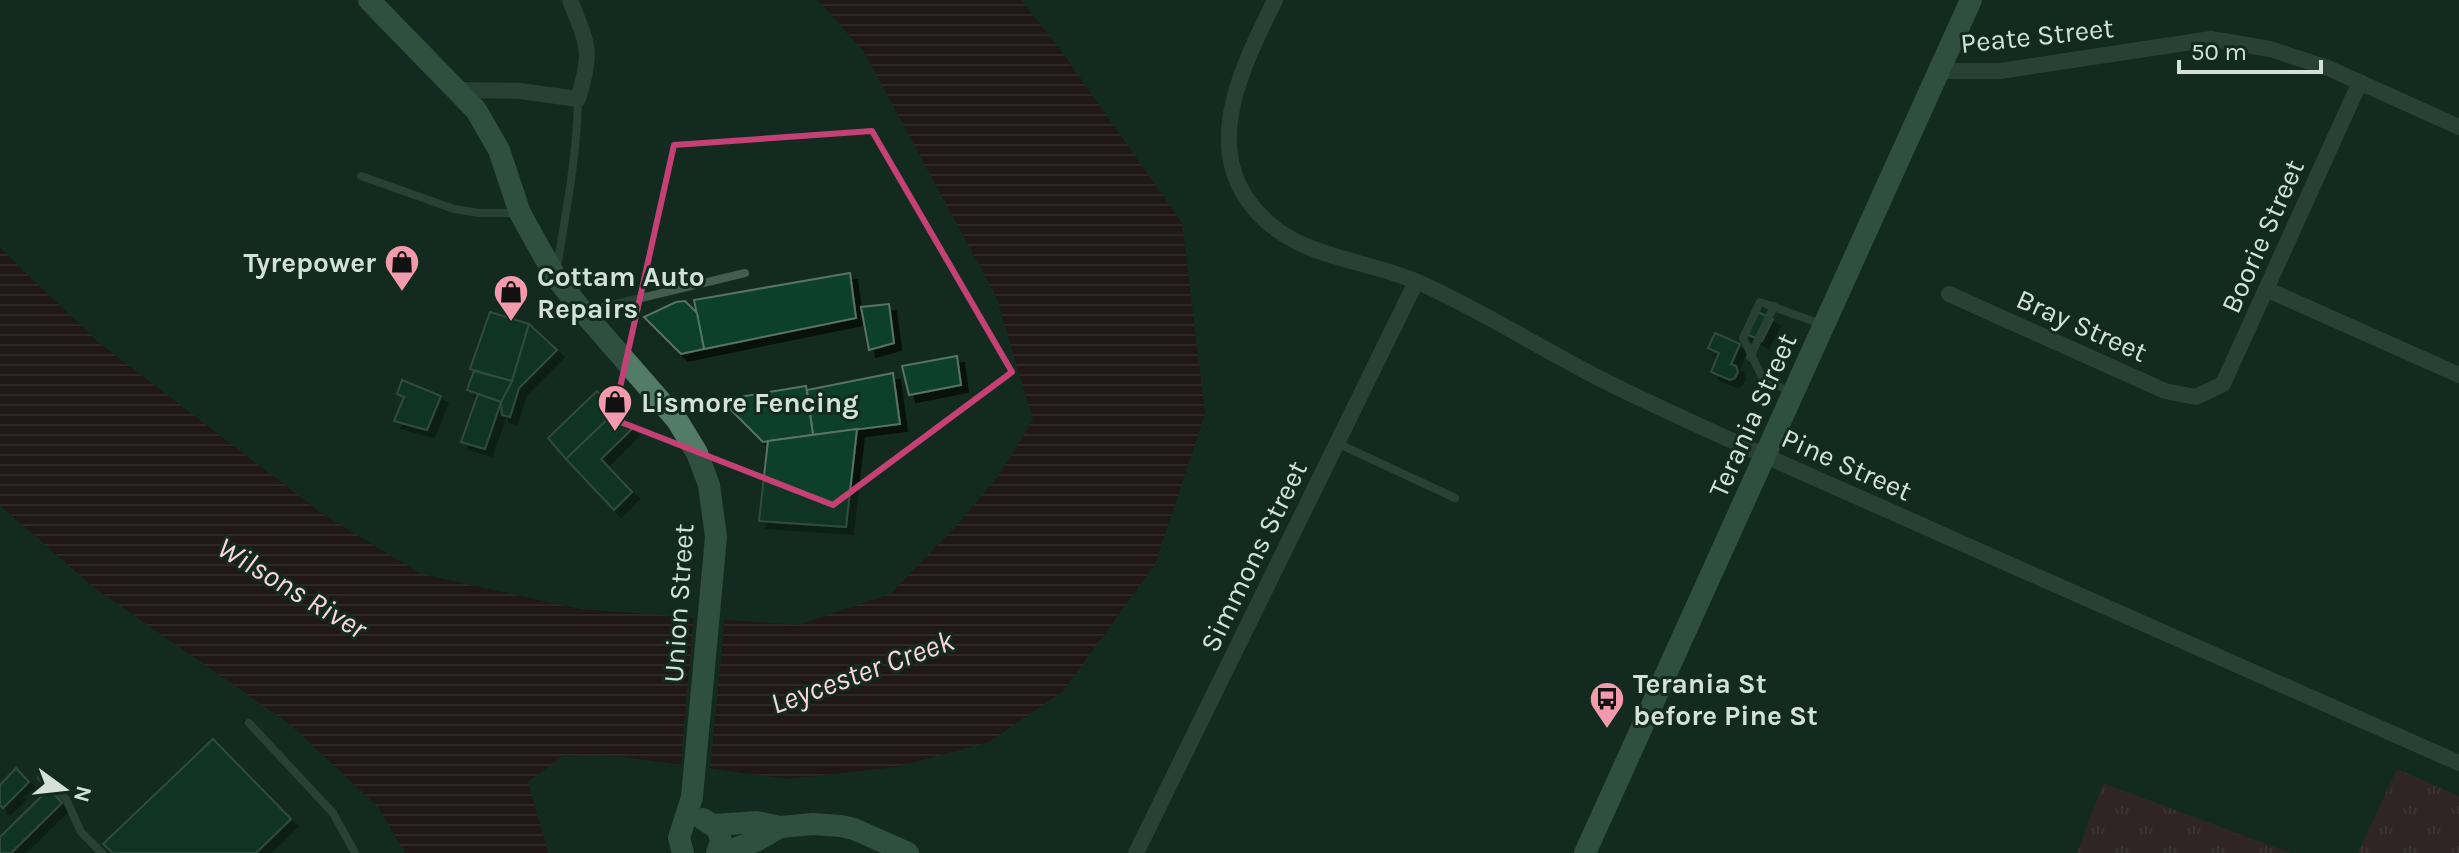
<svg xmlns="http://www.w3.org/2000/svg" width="2459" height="853" viewBox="0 0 2459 853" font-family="Karla,sans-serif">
	<defs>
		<pattern id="park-tufts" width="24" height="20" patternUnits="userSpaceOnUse" patternTransform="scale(2)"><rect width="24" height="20" fill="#54212e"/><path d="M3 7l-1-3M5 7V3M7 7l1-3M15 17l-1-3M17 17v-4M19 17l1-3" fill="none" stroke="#6c414c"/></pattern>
		<pattern id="water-rules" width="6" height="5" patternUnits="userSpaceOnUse" patternTransform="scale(2)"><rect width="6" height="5" fill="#31000f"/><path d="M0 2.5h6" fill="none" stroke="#4e2531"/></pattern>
		<filter id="shadow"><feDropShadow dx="7" dy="7" stdDeviation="0" flood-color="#0009"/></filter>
	</defs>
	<rect width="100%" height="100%" fill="#132a1f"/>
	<g fill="url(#park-tufts)">
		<polygon points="2397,769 2459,796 2459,853 2358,853"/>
		<polygon points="2103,783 2291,853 2077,853"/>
	</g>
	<polygon fill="url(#water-rules)" points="818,0 1021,0 1059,48 1182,223 1205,414 1155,564 1063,691 989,742 896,767 789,779 624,757 564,755 528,782 548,853 405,853 378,807 291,725 92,586 0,505 0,248 98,342 324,515 421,574 580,609 798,625 890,594 959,523 1000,474 1033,420 996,296 864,52"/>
	<polygon fill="#132a1f" points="694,613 725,615 710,772 680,769"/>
	<g fill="#073f2a" stroke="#597265" stroke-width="2" filter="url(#shadow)">
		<polygon points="850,273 856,318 704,349 694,300"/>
		<polygon points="685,301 697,313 704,349 681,354 644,317 676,302"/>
		<polygon points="889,304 894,343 869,350 861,307"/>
		<polygon points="1754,310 1773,319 1762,341 1744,333"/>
		<polygon points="490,312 529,324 512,381 470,369"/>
		<polygon points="529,324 557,350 519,388 510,417 502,415 501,402 512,381"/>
		<polygon points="1715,333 1740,344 1731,364 1736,366 1738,372 1735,378 1730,380 1711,372 1719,353 1708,348"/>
		<polygon points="957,356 961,385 909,395 902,366"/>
		<polygon points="474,371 512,381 501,402 467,390"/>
		<polygon points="893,373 900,424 813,435 807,390"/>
		<polygon points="402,380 441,396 427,430 394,421 404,397 397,394"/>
		<polygon points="806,386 813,435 763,442 721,400"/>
		<polygon points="597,391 615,412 566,459 548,438"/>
		<polygon points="478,394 501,402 485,449 461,442"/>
		<polygon points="615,412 632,429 601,459 632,492 614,510 566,459"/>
		<polygon points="857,429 846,527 759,521 768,441"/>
		<polygon points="213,739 291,819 256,853 113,853 103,844"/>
		<polygon points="16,768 29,782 3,808 0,805 0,785"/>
		<polygon points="49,789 62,803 11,853 0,853 0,837"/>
	</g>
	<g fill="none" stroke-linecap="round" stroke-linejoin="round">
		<g stroke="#435d4f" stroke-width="8">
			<polyline points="361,176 454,209 479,213 519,213"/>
			<path d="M557 268C566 211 577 156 578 99"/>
			<polyline points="587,311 745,273"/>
			<polyline points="1750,357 1774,306"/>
			<polyline points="1792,393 1762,377 1743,338 1760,302 1821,324"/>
			<polyline points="1337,443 1455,498"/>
			<polyline points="249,723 333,813 355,853"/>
			<polyline points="41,778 66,799 81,832 102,853"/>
		</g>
		<g stroke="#435d4f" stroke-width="16">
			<path d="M1275 0C1247 58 1204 137 1247 199 1288 259 1357 256 1418 282 1488 313 1555 358 1625 391 1735 444 1848 492 1959 542 2126 616 2292 689 2459 763"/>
			<polyline points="1940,71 2000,71 2211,39 2270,49 2328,68 2459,127"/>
			<path d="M457 90 520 91 578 99C593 50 588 46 570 0"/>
			<polyline points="2266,289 2459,375"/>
			<polyline points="1949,294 2165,391 2196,397 2223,384 2360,82"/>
			<polyline points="1136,853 1416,282"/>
		</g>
		<g stroke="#527c67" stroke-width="22">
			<polyline points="369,0 476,110 499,150 520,213 555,276 583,312 677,420 697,453 709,485 716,537 692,797 679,838 683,853"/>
			<polyline points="703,819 718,829 721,841 717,853"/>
			<polyline points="714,825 757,822 780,827 813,824 841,826 854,829 908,853"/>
			<polyline points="723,853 756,841 780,827"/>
			<polyline points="1585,853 1971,0"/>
		</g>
	</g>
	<path d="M0 0H2459V853H0ZM872 131 1012 372 833 505 613 419 674 145Z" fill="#132a1f" fill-opacity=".55" fill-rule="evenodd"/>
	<path fill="none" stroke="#c54074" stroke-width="6" stroke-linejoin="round" d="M872 131 1012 372 833 505 613 419 674 145Z"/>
	<defs>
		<symbol id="shop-pin" viewBox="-11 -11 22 30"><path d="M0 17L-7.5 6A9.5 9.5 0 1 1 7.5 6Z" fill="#f39aac" stroke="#132a1f"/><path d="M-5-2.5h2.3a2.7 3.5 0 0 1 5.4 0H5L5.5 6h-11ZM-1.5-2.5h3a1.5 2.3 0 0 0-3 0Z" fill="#111"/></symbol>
		<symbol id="bus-pin" viewBox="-11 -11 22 30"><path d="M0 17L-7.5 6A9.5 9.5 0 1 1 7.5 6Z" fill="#f39aac" stroke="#132a1f"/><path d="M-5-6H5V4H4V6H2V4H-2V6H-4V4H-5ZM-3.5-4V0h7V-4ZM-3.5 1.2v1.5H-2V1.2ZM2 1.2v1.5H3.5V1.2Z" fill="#111"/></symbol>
	</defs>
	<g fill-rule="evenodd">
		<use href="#shop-pin" x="382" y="242" width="40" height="54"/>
		<use href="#shop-pin" x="491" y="272" width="40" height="54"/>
		<use href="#shop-pin" x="595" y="382" width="40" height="54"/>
		<use href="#bus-pin" x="1587" y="679" width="40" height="54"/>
	</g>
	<g text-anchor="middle" stroke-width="6" stroke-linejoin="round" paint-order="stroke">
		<g font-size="28" fill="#d3e1d9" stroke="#132a1f">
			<text transform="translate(2037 35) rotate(-6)" y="10">Peate Street</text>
			<text transform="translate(2262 236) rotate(-66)" y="10">Boorie Street</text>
			<text transform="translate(2082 325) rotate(24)" y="10">Bray Street</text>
			<text transform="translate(1752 415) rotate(-66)" y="10">Terania Street</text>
			<text transform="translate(1847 464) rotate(24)" y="10">Pine Street</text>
			<text transform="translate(1253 556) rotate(-64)" y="10">Simmons Street</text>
			<text transform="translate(678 603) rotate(-86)" y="10">Union Street</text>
		</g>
		<g font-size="28" font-weight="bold" fill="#d3e1d9" stroke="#132a1f" text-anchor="start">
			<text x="376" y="272" text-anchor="end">Tyrepower</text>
			<text x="537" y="286">Cottam Auto<tspan x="537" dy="32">Repairs</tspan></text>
			<text x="641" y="412">Lismore Fencing</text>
			<text x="1633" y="693">Terania St<tspan x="1633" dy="32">before Pine St</tspan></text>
		</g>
		<g font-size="30" font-style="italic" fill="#fed5dc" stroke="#132a1f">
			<text transform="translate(292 588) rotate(31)" y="10">Wilsons River</text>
			<text transform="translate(862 672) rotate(-20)" y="10">Leycester Creek</text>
		</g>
	</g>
	<g transform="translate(64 789) rotate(105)" stroke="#132a1f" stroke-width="6" paint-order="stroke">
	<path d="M0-6L14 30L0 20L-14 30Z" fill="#d3e1d9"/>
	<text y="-12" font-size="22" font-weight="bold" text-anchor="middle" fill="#d3e1d9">N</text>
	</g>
	<path d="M2179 60v12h142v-12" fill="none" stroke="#d3e1d9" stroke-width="4"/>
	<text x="2191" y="60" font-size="24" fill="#d3e1d9" stroke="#132a1f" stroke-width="6" paint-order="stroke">50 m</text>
</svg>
